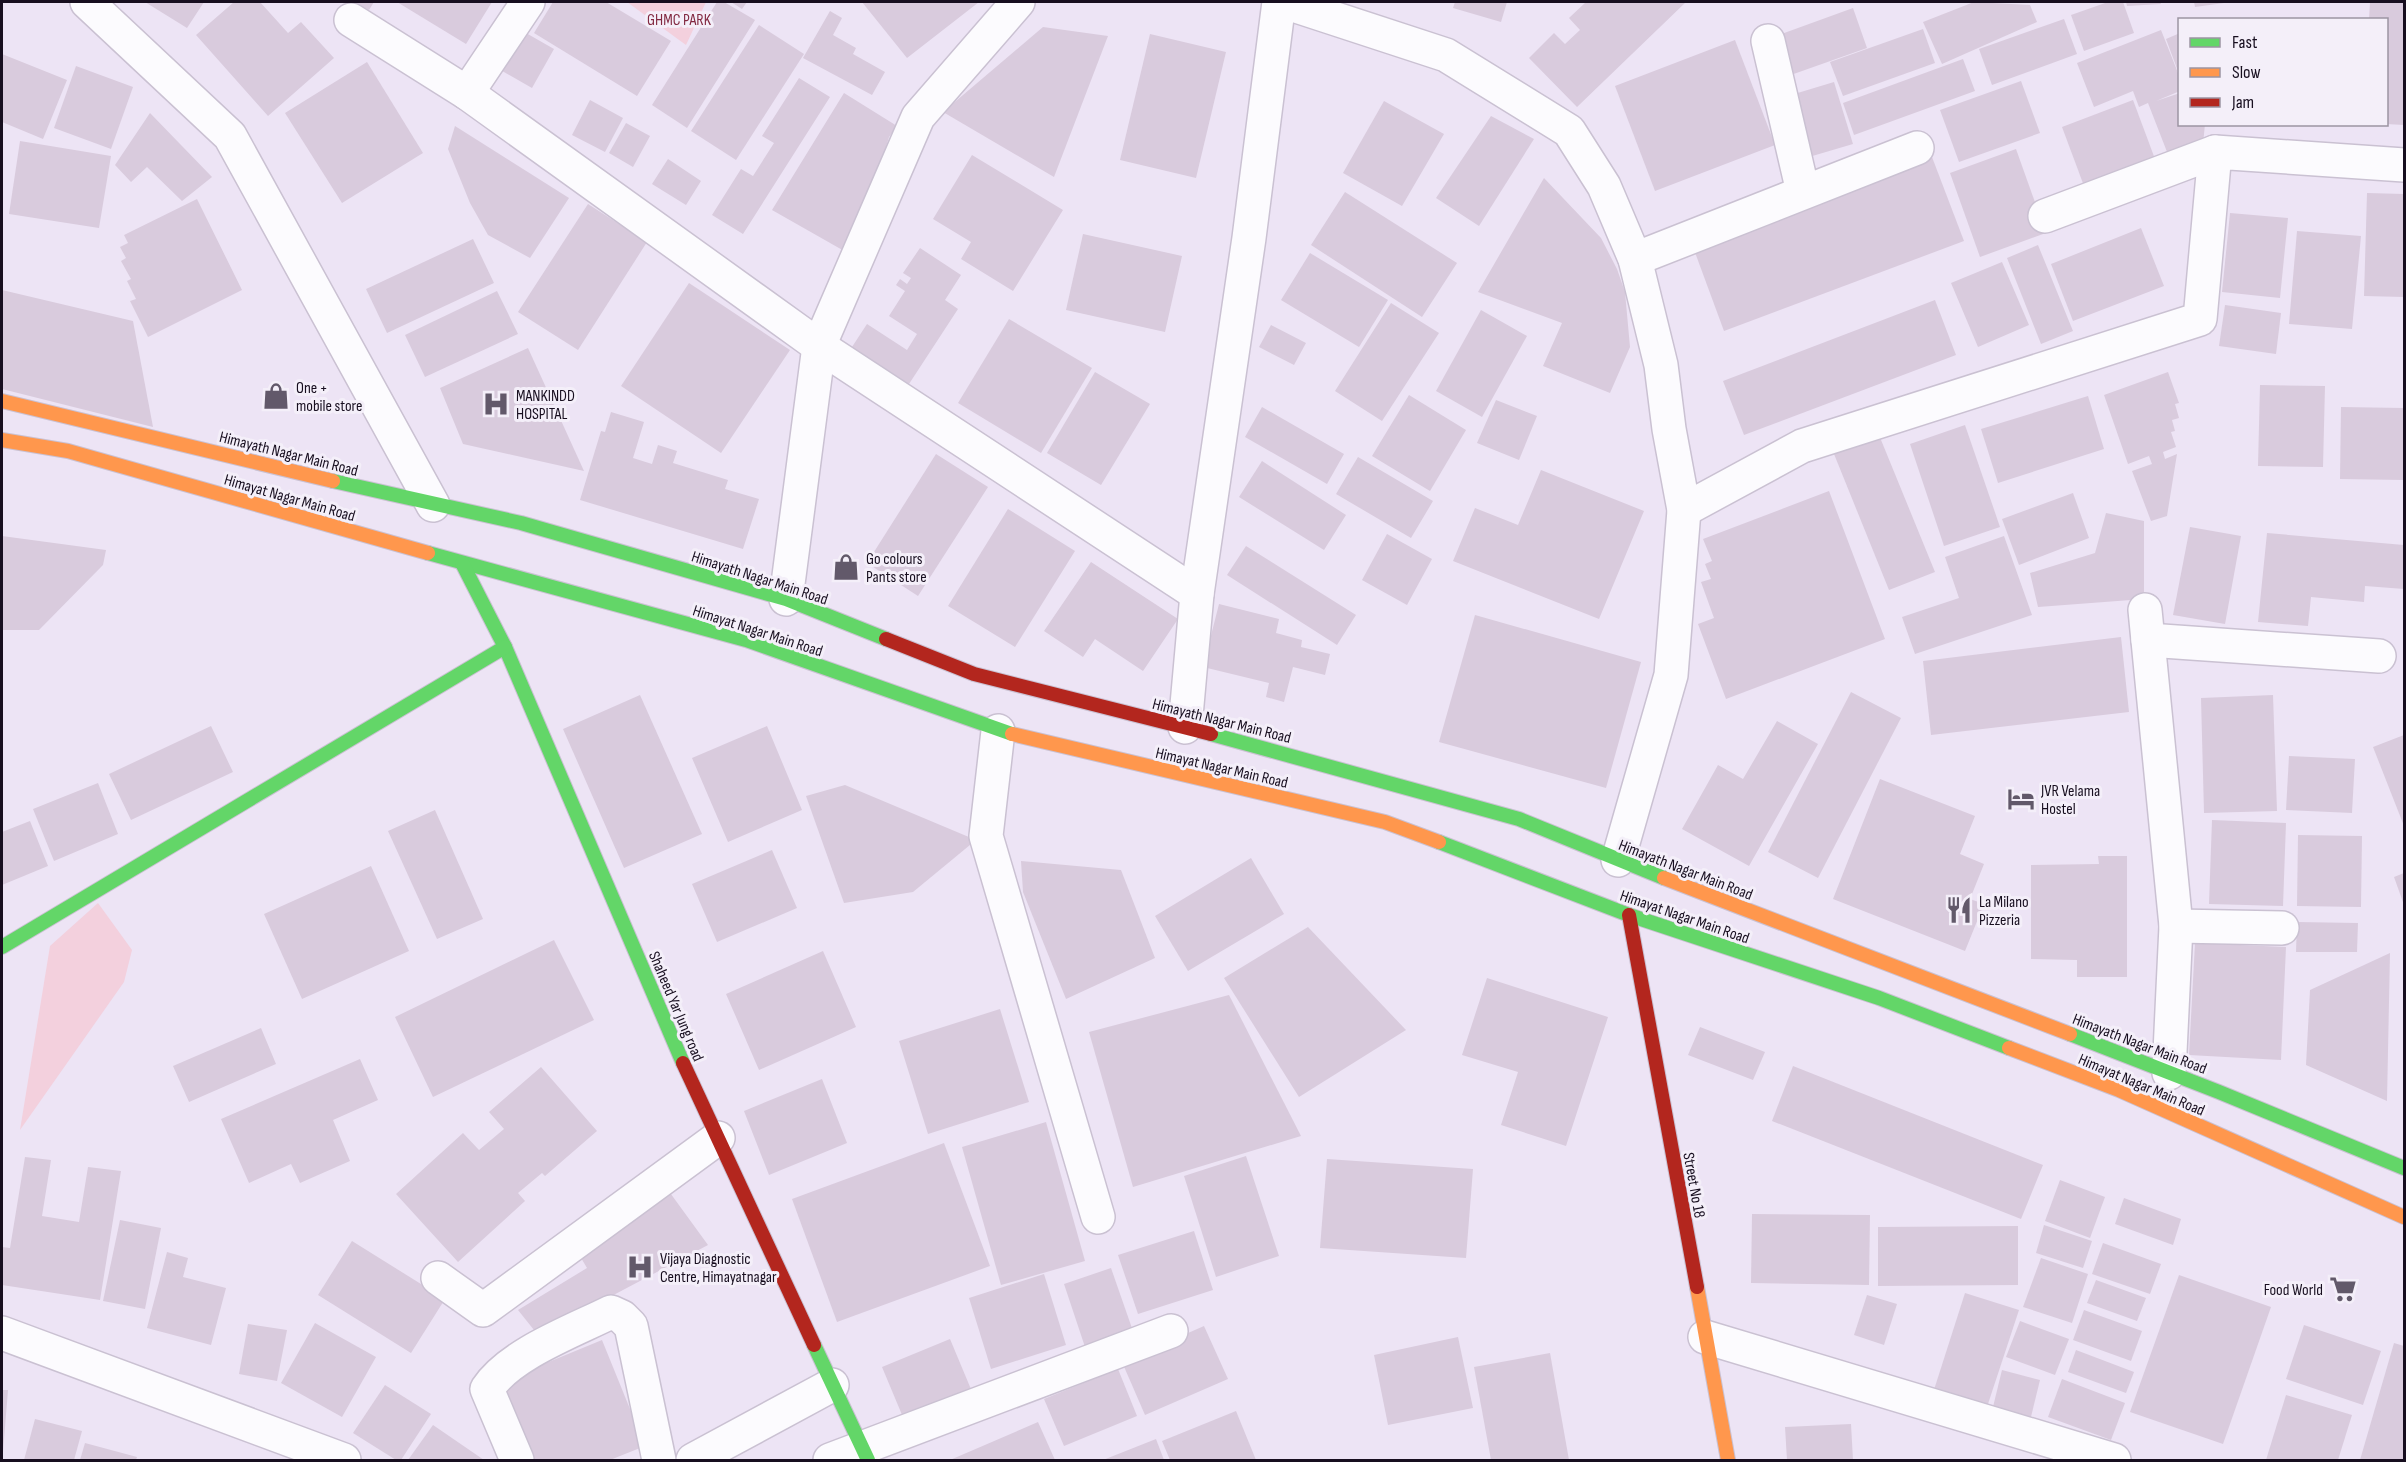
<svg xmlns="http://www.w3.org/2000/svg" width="2406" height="1462" viewBox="0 0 2406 1462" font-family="'Sofia Sans Condensed',sans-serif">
	<rect width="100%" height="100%" fill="#ede4f5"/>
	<g fill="#f3d0dd">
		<polygon points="627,2 706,2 686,45"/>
		<polygon points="98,903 132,950 124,982 20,1130 50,946"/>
	</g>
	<g fill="#d9cbdd">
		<polygon points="145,2 204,2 187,28"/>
		<polygon points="234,2 260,2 288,33 301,22 334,58 268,116 196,35"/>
		<polygon points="354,2 374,2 369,10"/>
		<polygon points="397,2 492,2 466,44"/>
		<polygon points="553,2 606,2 671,41 637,96 534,33"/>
		<polygon points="717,2 724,2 755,20 687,128 652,105"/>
		<polygon points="731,2 747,2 742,9"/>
		<polygon points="862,2 979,2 907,58"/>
		<polygon points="1455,2 1507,2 1501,22 1453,8"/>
		<polygon points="1586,2 1686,2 1577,107 1529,58 1554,33 1565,44 1580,30 1569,18"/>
		<polygon points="1974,2 2030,5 2037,22 1942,64 1923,22"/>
		<polygon points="2108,2 2123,2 2134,33 2084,51 2071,15"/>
		<polygon points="2126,2 2160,2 2161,4 2127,6"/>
		<polygon points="2194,2 2224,2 2224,3 2195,7"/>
		<polygon points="2370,2 2404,3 2404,125 2386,124 2386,20 2369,20"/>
		<polygon points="1853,8 1867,48 1788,76 1773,37"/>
		<polygon points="830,11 842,18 833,35 856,48 853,54 885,72 872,95 803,58"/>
		<polygon points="2064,19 2077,54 1992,85 1979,49"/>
		<polygon points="759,25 804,54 736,160 691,131"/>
		<polygon points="1043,27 1108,36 1054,177 943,112"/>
		<polygon points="519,29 554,49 532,88 497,68"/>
		<polygon points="1923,29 1935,63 1843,96 1830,62"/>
		<polygon points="2161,30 2180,78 2180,91 2156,101 2180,93 2180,124 2205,124 2203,144 2169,157 2148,103 2139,107 2133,91 2094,107 2077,63"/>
		<polygon points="2180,33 2180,74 2179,74 2166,39"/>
		<polygon points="1150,34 1226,52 1196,178 1120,160"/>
		<polygon points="1735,40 1775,145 1655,191 1615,86"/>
		<polygon points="2,54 67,80 43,139 2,122"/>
		<polygon points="1963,59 1975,91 1854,135 1843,103"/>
		<polygon points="367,62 423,153 342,203 285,113"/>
		<polygon points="76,66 133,87 111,149 54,128"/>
		<polygon points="799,78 830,97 743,234 712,215 741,169 753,176 774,143 762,136"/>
		<polygon points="2021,81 2040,133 1959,162 1940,110"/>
		<polygon points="1834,82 1853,144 1809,157 1791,95"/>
		<polygon points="844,93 897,126 889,137 853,256 772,210"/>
		<polygon points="590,100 623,118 605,152 572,135"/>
		<polygon points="2133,100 2155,159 2084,186 2062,127"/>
		<polygon points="1384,101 1444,134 1402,206 1343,173"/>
		<polygon points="150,113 212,177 182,201 147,167 131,182 115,165"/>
		<polygon points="1491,116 1534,139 1479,226 1436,198"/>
		<polygon points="626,123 650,136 633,167 609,153"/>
		<polygon points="455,126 569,198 530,258 488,235 470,203 448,149"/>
		<polygon points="20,141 111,156 99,228 9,214"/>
		<polygon points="2016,149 2046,233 1980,257 1950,173"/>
		<polygon points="972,155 1063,210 1013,291 961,259 971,242 933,219"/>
		<polygon points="1932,157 1964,241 1724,331 1693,247"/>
		<polygon points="668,159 701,181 686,205 652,184"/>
		<polygon points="1544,178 1601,238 1617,269 1625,292 1630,347 1610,393 1543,366 1562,323 1478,292"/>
		<polygon points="1345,192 1457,263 1422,317 1311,245"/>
		<polygon points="2367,193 2404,194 2404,297 2364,296"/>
		<polygon points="197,199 242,290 148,337 130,301 136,299 127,281 131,279 121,261 126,258 120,247 128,243 124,235"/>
		<polygon points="588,204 647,242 578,350 518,312"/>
		<polygon points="2230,213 2288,218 2280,298 2222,292"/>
		<polygon points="2141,228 2164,286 2073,321 2051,264"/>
		<polygon points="2297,231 2361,236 2352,329 2289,324"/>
		<polygon points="1083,234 1182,256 1165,332 1066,310"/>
		<polygon points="473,239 494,283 387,333 366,289"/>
		<polygon points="2038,245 2073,331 2041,344 2007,258"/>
		<polygon points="920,248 961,275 945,300 958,309 909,384 852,347 867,324 907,350 917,334 889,316 905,291 896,285 900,279 907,284 911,278 903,273"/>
		<polygon points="1310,253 1388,300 1359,347 1281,300"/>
		<polygon points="2002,262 2029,325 1978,347 1951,283"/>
		<polygon points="689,283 790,350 721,453 621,386"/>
		<polygon points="2,290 133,321 153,427 2,389"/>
		<polygon points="497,291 518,334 425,377 405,335"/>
		<polygon points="1935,300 1956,355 1744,435 1723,381"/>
		<polygon points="1391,303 1439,333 1382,421 1335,391"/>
		<polygon points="2225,305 2281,313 2276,354 2219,346"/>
		<polygon points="1481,310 1527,336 1482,417 1436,391"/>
		<polygon points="1009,319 1092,368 1041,453 958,403"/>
		<polygon points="1271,325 1306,343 1294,365 1259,347"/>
		<polygon points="528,348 584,471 463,444 440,388"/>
		<polygon points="1095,372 1150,404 1101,485 1047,453"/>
		<polygon points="2168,372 2179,403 2175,404 2179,418 2172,420 2175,431 2171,432 2176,447 2163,452 2165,459 2177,454 2167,516 2151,521 2132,471 2152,464 2149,456 2128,464 2104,395"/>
		<polygon points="2260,385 2325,386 2323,467 2258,466"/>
		<polygon points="1409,395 1466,430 1430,491 1372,456"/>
		<polygon points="2088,396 2104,449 1998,483 1981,429"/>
		<polygon points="1496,400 1537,416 1519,460 1477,443"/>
		<polygon points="1262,407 1344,454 1327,484 1245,437"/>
		<polygon points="2341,407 2404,408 2404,480 2340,479"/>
		<polygon points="611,412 644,422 633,458 652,464 658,445 677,451 673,463 728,480 725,489 759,499 743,549 580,500 601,431 605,432"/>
		<polygon points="1965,425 2000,527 1944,546 1910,444"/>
		<polygon points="1879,435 1935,572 1889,590 1834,454"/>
		<polygon points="936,454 988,487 918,596 867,563"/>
		<polygon points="1358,457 1433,501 1411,538 1336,494"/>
		<polygon points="1262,461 1346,515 1324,550 1239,497"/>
		<polygon points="1541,470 1644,511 1599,619 1453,561 1475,508 1518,525"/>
		<polygon points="1829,491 1885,639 1726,699 1698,624 1714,618 1701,582 1711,579 1705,564 1712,561 1703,539"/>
		<polygon points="2073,493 2089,538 2019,565 2002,519"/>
		<polygon points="1008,509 1075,551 1015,647 948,606"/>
		<polygon points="2106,513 2144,521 2144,599 2038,607 2030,573 2095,553"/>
		<polygon points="2190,527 2241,536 2225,624 2173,615"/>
		<polygon points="2267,533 2404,545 2404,589 2365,586 2364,602 2311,597 2308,626 2258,622"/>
		<polygon points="1387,534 1432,559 1407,605 1362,580"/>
		<polygon points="2,536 106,550 103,565 39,630 2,630"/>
		<polygon points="2004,536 2032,615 1915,654 1902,617 1959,598 1945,557"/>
		<polygon points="1246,546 1356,615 1337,645 1227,575"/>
		<polygon points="1091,562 1178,619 1143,671 1095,639 1083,657 1044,631"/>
		<polygon points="1219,604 1279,619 1276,633 1302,640 1301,647 1330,654 1325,675 1293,667 1284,702 1266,697 1269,683 1203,667"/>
		<polygon points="1475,615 1641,662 1606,788 1439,742"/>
		<polygon points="2121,637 2129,712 1931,735 1923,661"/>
		<polygon points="1851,692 1901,718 1818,878 1768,852"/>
		<polygon points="640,695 702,834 624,868 563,729"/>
		<polygon points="2273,695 2277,811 2204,813 2201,698"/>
		<polygon points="1777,721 1818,744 1749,866 1682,829 1718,765 1743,779"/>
		<polygon points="211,726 233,772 131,820 109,774"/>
		<polygon points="767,726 802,810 728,842 692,758"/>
		<polygon points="2404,735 2404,826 2373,747"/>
		<polygon points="2289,756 2355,759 2352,813 2286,810"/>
		<polygon points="1880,779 1975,816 1960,854 1984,864 1970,899 1984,904 1965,951 1833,899"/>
		<polygon points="98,783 118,834 54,861 33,809"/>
		<polygon points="845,785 976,840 913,892 844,903 806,796"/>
		<polygon points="435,810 483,919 437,939 388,831"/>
		<polygon points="2212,820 2286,823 2283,906 2209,904"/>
		<polygon points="30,821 48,866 2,885 2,832"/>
		<polygon points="2298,835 2362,836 2361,907 2297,906"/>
		<polygon points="772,850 797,908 717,942 692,884"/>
		<polygon points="2098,856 2127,856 2127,977 2077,977 2077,960 2031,959 2031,865 2099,864"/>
		<polygon points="1251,858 1284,914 1188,971 1155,916"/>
		<polygon points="1021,861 1121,870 1155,958 1066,999 1023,892"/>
		<polygon points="371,866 409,951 302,999 264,914"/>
		<polygon points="2404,873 2404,905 2394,877"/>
		<polygon points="2297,922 2358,923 2357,952 2296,952"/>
		<polygon points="1308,927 1406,1030 1299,1097 1224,978"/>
		<polygon points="554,940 594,1020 433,1097 395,1017"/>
		<polygon points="2195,943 2286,947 2281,1060 2189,1055"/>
		<polygon points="823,951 856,1027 759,1070 726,994"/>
		<polygon points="2390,953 2387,1101 2306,1065 2310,990"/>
		<polygon points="1487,978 1608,1017 1566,1146 1501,1125 1518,1072 1462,1055"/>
		<polygon points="1229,995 1301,1136 1133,1187 1089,1032"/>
		<polygon points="1000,1009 1029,1102 928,1134 899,1041"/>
		<polygon points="1700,1027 1765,1052 1753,1080 1688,1055"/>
		<polygon points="261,1028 276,1064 189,1102 173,1066"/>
		<polygon points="360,1059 378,1100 333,1120 350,1161 300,1183 291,1164 249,1183 221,1119"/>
		<polygon points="1793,1066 2043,1165 2021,1219 1772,1121"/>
		<polygon points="541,1067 597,1131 545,1176 542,1173 518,1193 525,1201 458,1262 396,1194 463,1133 479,1150 504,1129 489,1112"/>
		<polygon points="822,1079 847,1143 769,1175 744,1111"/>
		<polygon points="1046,1122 1085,1261 1001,1285 962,1147"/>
		<polygon points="944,1143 990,1266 837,1322 792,1199"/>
		<polygon points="1246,1156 1279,1256 1216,1277 1184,1176"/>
		<polygon points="25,1157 51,1160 42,1216 79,1222 88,1167 121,1171 100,1300 2,1285 2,1247 10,1248"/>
		<polygon points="1327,1159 1473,1169 1466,1258 1320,1248"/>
		<polygon points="2060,1180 2105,1197 2090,1238 2045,1221"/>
		<polygon points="668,1190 708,1245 538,1335 518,1310 587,1268 574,1246"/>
		<polygon points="2124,1198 2181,1219 2173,1245 2115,1224"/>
		<polygon points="1752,1214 1870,1215 1869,1285 1751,1283"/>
		<polygon points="120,1220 161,1228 145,1309 103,1301"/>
		<polygon points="2044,1225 2092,1241 2083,1268 2036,1253"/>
		<polygon points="2018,1226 2018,1285 1878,1286 1878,1227"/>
		<polygon points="1194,1231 1213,1290 1138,1314 1118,1255"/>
		<polygon points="352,1241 445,1299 411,1353 318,1295"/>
		<polygon points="2103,1243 2161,1264 2150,1294 2092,1274"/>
		<polygon points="167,1252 188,1258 183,1277 226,1288 211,1345 147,1328"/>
		<polygon points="2041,1258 2088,1274 2072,1323 2023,1307"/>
		<polygon points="1111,1268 1134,1334 1086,1350 1064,1284"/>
		<polygon points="1044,1274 1066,1345 991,1369 969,1298"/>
		<polygon points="2179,1275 2271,1307 2223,1444 2130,1412"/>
		<polygon points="2096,1280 2146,1298 2137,1321 2087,1303"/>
		<polygon points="1965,1293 2019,1310 1985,1413 1932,1396"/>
		<polygon points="1867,1295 1897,1304 1884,1345 1854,1335"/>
		<polygon points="2084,1310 2142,1331 2131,1361 2073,1340"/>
		<polygon points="2020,1321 2069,1339 2055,1375 2006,1357"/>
		<polygon points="315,1323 376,1357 342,1417 281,1383"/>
		<polygon points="248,1324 287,1330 277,1381 239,1374"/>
		<polygon points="2304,1325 2381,1351 2363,1405 2286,1379"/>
		<polygon points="1204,1326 1228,1379 1145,1415 1122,1362"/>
		<polygon points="1458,1337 1473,1408 1388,1425 1374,1355"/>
		<polygon points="950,1339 973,1394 905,1422 882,1367"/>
		<polygon points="602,1340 645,1446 610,1460 529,1460 498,1383"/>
		<polygon points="2394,1343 2404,1346 2404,1460 2360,1460"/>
		<polygon points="2076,1350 2134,1372 2126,1393 2068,1372"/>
		<polygon points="1550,1353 1569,1460 1491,1460 1474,1367"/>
		<polygon points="1118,1369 1137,1416 1064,1446 1044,1399"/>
		<polygon points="2002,1370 2040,1380 2029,1425 1991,1415"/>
		<polygon points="2062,1379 2125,1403 2111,1440 2048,1417"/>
		<polygon points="385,1385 431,1414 401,1460 396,1460 353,1433"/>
		<polygon points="2,1390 8,1390 3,1452 2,1452"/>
		<polygon points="2286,1395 2352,1415 2338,1460 2266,1460"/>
		<polygon points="1236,1411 1256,1460 1170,1460 1162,1441"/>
		<polygon points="35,1419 82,1431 74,1460 24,1460"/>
		<polygon points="1038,1422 1055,1460 950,1460"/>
		<polygon points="1851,1424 1853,1460 1787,1460 1785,1427"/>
		<polygon points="433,1425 484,1460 408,1460"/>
		<polygon points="1156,1439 1164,1460 1103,1460"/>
		<polygon points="85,1443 137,1457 136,1460 80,1460"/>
	</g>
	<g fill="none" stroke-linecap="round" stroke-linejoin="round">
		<defs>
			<g id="street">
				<polyline points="87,2 230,136 433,505"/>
				<polyline points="1284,2 1446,55 1569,131 1604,186 1635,259 1661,365 1669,429 1684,510 1671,675 1618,860"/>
				<polyline points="351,20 467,93 819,346 1197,594"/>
				<polyline points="1768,41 1803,192"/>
				<polyline points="467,93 528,2"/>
				<polyline points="2045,216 2215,152"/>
				<polyline points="1635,259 1917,148"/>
				<polyline points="1684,510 1802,446 2200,319 2215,152 2404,165"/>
				<polyline points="786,599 819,346 918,117 1018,2"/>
				<polyline points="2145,610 2176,926 2169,1073"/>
				<polyline points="2148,640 2379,656"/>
				<polyline points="1185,727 1197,594 1249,238 1279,2"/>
				<polyline points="998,731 986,836 1098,1217"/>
				<polyline points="2176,926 2282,928"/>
				<polyline points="438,1278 483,1310 718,1138"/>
				<polyline points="2,1333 344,1460"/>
				<polyline points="1705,1337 2114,1460"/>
				<path d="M517 1460 487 1389C510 1354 573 1331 611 1312L622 1317 631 1326 659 1460"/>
				<polyline points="693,1460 832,1385"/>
				<polyline points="830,1460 1171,1331"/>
			</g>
			<g id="fast">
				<polyline points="333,481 521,523 786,599 886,639"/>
				<polyline points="428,553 746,640 1012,734"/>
				<polyline points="462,563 505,647 683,1063"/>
				<polyline points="1211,734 1519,819 1664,878"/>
				<polyline points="1439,842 1629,915 1879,998 2009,1048"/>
				<polyline points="2,947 505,647"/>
				<polyline points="2070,1034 2219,1092 2404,1168"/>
				<polyline points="814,1345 868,1460"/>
			</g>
			<g id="slow">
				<polyline points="2,401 333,481"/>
				<polyline points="2,440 68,451 428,553"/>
				<polyline points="1012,734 1385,822 1439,842"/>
				<polyline points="1664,878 2070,1034"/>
				<polyline points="2009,1048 2119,1090 2404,1217"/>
				<polyline points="1697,1287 1728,1460"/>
			</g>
			<g id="jam">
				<polyline points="886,639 974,674 1211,734"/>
				<polyline points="1629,915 1697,1287"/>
				<polyline points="683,1063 814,1345"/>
			</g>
		</defs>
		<use href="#street" stroke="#cac1d2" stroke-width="36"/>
		<use href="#fast" stroke="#cac1d2" stroke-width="16"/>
		<use href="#slow" stroke="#cac1d2" stroke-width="16"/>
		<use href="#jam" stroke="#cac1d2" stroke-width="16"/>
		<use href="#street" stroke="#fcfbfe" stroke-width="33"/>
		<use href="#fast" stroke="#63d668" stroke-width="14"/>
		<use href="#slow" stroke="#ff974d" stroke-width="14"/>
		<use href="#jam" stroke="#b3261e" stroke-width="14"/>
	</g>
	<defs>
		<symbol id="shop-bare" viewBox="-9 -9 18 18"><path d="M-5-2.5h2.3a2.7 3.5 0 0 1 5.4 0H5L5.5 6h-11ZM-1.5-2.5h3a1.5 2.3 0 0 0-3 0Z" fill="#62596a" stroke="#f4eff9" stroke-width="2.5" paint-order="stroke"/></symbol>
		<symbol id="hospital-bare" viewBox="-9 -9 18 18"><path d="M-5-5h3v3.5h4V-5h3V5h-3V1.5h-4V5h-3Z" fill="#62596a" stroke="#f4eff9" stroke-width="2.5" paint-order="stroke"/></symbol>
		<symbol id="hotel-bare" viewBox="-9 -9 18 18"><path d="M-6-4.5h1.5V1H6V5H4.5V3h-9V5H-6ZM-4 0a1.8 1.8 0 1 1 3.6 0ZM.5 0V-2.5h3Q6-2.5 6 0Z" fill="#62596a" stroke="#f4eff9" stroke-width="2.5" paint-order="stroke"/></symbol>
		<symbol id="restaurant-bare" viewBox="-9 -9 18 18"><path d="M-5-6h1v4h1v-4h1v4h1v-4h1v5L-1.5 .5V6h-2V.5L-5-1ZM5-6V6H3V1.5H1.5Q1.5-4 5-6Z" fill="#62596a" stroke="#f4eff9" stroke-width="2.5" paint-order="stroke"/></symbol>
		<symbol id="supermarket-bare" viewBox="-9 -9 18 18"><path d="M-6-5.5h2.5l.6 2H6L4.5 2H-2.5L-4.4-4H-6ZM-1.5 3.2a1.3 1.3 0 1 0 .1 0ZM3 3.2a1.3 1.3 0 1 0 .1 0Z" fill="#62596a" stroke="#f4eff9" stroke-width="2.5" paint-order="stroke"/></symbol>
	</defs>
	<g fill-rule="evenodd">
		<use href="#shop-bare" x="257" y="377" width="38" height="38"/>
		<use href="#hospital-bare" x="477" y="385" width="38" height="38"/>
		<use href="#shop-bare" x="827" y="548" width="38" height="38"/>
		<use href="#hotel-bare" x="2002" y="780" width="38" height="38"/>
		<use href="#restaurant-bare" x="1940" y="891" width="38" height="38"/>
		<use href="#hospital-bare" x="621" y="1248" width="38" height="38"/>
		<use href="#supermarket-bare" x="2324" y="1270" width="38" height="38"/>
	</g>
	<g text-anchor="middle" stroke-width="6" stroke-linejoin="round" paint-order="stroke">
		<g font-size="16" fill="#822941" stroke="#f4eff9">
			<text x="679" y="25">GHMC PARK</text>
		</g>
		<g font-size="16" fill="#170e1f" stroke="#f4eff9" text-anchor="start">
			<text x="296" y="393">One +<tspan x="296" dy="18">mobile store</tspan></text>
			<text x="516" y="401">MANKINDD<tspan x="516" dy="18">HOSPITAL</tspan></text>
			<text x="866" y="564">Go colours<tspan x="866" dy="18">Pants store</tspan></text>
			<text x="2041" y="796">JVR Velama<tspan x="2041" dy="18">Hostel</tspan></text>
			<text x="1979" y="907">La Milano<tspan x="1979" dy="18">Pizzeria</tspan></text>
			<text x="660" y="1264">Vijaya Diagnostic<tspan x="660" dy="18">Centre, Himayatnagar</tspan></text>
			<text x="2323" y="1295" text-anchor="end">Food World</text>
		</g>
		<g font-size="16" fill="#170e1f" stroke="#f4eff9">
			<text transform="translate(289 453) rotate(14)" y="6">Himayath Nagar Main Road</text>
			<text transform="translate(290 497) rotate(16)" y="6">Himayat Nagar Main Road</text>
			<text transform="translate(760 577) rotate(18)" y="6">Himayath Nagar Main Road</text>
			<text transform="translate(758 630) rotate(18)" y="6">Himayat Nagar Main Road</text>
			<text transform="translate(1222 720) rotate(14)" y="6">Himayath Nagar Main Road</text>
			<text transform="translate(1222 767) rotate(13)" y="6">Himayat Nagar Main Road</text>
			<text transform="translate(1686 869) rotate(21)" y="6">Himayath Nagar Main Road</text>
			<text transform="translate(1685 916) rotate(19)" y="6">Himayat Nagar Main Road</text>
			<text transform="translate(677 1006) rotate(67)" y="6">Shaheed Yar Jung road</text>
			<text transform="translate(2140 1043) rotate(21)" y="6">Himayath Nagar Main Road</text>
			<text transform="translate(2142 1084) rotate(23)" y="6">Himayat Nagar Main Road</text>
			<text transform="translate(1695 1185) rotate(80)" y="6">Street No 18</text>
		</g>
	</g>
	<rect width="2406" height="1462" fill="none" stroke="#170e1f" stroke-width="6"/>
	<rect x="2178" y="18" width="210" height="108" fill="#f4eff9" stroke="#9c95a2" stroke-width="1.5"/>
	<rect x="2190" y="38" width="30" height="9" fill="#63d668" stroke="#9c95a2" stroke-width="1.5"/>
	<text x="2232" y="48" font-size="18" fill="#170e1f">Fast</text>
	<rect x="2190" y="68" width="30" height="9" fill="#ff974d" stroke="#9c95a2" stroke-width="1.5"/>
	<text x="2232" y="78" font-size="18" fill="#170e1f">Slow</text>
	<rect x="2190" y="98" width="30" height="9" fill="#b3261e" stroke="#9c95a2" stroke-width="1.5"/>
	<text x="2232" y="108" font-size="18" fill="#170e1f">Jam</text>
</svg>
